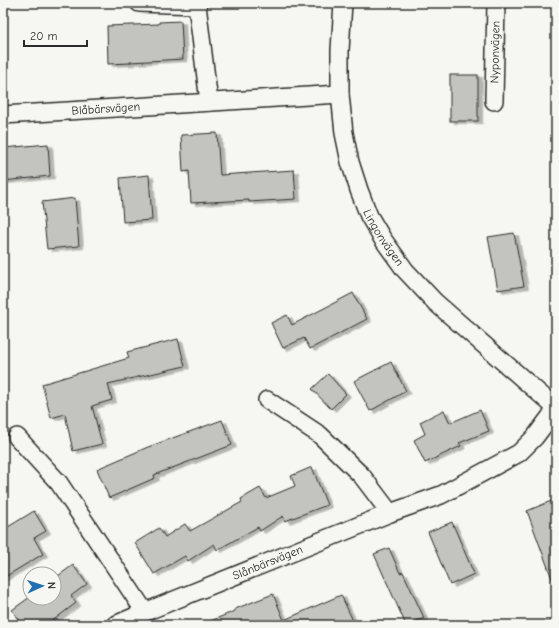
<svg xmlns="http://www.w3.org/2000/svg" width="559" height="628" viewBox="0 0 559 628" font-family="'Comic Neue',sans-serif">
	<defs>
		<pattern id="forest-firs" width="22" height="20" patternUnits="userSpaceOnUse"><rect width="22" height="20" fill="#d9d9d5"/><path d="M5 1l3.5 6h-7zM16 11l3.5 6h-7z" fill="#babab7"/></pattern>
		<filter id="shadow"><feDropShadow dx="4.5" dy="2.5" stdDeviation="0" flood-color="#0004"/></filter>
	</defs>
	<rect width="100%" height="100%" fill="#f6f6f2"/>
	<filter id="ink" filterUnits="userSpaceOnUse"><feTurbulence type="fractalNoise" baseFrequency=".025" numOctaves="2"/><feDisplacementMap in="SourceGraphic" scale="8" xChannelSelector="R" yChannelSelector="G"/><feConvolveMatrix kernelMatrix="1 2 1 2 8 2 1 2 1" color-interpolation-filters="sRGB"/></filter>
	<g filter="url(#ink)">
		<polygon fill="url(#forest-firs)" stroke="#828280" points="556,620 556,625 526,625"/>
		<g fill="#c3c3c0" stroke="#2b2b2b" filter="url(#shadow)">
			<polygon points="181,21 183,59 130,62 130,63 108,64 107,26 159,24 159,22"/>
			<rect x="450" y="75" width="28" height="46"/>
			<polygon points="217,133 220,175 294,170 296,199 249,202 249,200 191,203 189,171 183,172 181,135"/>
			<polygon points="48,144 50,176 3,181 3,148"/>
			<polygon points="149,175 152,220 123,222 120,178"/>
			<polygon points="75,198 79,246 47,249 42,202"/>
			<polygon points="514,233 524,286 498,290 488,237"/>
			<polygon points="353,293 367,319 310,349 304,338 283,348 271,323 287,315 292,325"/>
			<polygon points="178,339 185,366 108,384 112,400 92,406 102,444 73,451 65,414 51,418 42,384 129,358 127,352"/>
			<polygon points="391,362 406,391 370,411 354,381"/>
			<polygon points="328,374 346,394 331,409 312,389"/>
			<polygon points="444,410 450,423 480,410 489,431 459,443 461,446 425,463 414,440 425,434 420,422"/>
			<polygon points="222,420 232,445 154,475 155,478 109,498 97,469 148,447"/>
			<polygon points="312,467 327,505 285,521 283,516 260,531 258,527 217,550 214,544 188,561 185,556 154,574 135,543 159,528 165,537 185,524 190,531 242,502 241,499 260,488 266,498 295,486 291,476"/>
			<polygon points="556,499 556,583 554,584 527,511"/>
			<polygon points="34,511 46,531 34,538 43,554 3,578 3,530"/>
			<polygon points="452,522 474,574 450,585 428,532"/>
			<polygon points="389,548 400,573 403,572 424,618 407,625 406,625 374,554"/>
			<polygon points="73,565 87,584 71,596 76,603 47,625 23,625 12,610 30,597 30,598 54,598 54,579"/>
			<polygon points="273,594 284,620 341,595 355,625 203,625 203,624 235,611 235,609"/>
		</g>
		<g fill="none" stroke-linecap="round" stroke-linejoin="round">
			<defs>
				<g id="street">
					<polyline points="139,3 197,5 198,3"/>
					<path id="s1" d="M343 3 340 50V94L344 133 350 162 359 190 369 216 382 238 405 270 435 302 556 408"/>
					<polyline points="197,5 209,102"/>
					<path id="s2" d="M494 101 496 3"/>
					<path id="s3" d="M3 115 340 94"/>
					<polyline points="267,400 320,435 362,476 390,513"/>
					<polyline points="17,437 59,483 145,612"/>
					<path id="s4" d="M115 625 145 612 390 513 441 495 519 453 535 437 556 409"/>
				</g>
			</defs>
			<use href="#street" stroke="#2b2b2b" stroke-width="20"/>
			<use href="#street" stroke="#f6f6f2" stroke-width="17"/>
		</g>
	</g>
	<g text-anchor="middle" stroke-width="4" stroke-linejoin="round" paint-order="stroke">
		<g font-size="12" fill="#2b2b2b" stroke="#f6f6f2">
			<text dy="4" stroke="none"><textPath href="#s2" startOffset="49">Nyponvägen</textPath></text>
			<text dy="4" stroke="none"><textPath href="#s3" startOffset="103">Blåbärsvägen</textPath></text>
			<text dy="4" stroke="none"><textPath href="#s1" startOffset="243">Lingonvägen</textPath></text>
			<text dy="4" stroke="none"><textPath href="#s4" startOffset="165">Slånbärsvägen</textPath></text>
		</g>
	</g>
	<rect width="559" height="628" fill="none" stroke="#f6f6f2" stroke-width="16"/>
	<rect x="8" y="8" width="543" height="612" fill="none" stroke="#2b2b2b" stroke-width="1.5" filter="url(#ink)"/>
	<g transform="translate(42 586) rotate(87)"><circle r="19" fill="#f6f6f2" stroke="#a5a5a2"/>
	<path d="M0-3L7 15L0 10L-7 15Z" fill="#1f6fb2"/>
	<text y="-6" font-size="11" font-weight="bold" text-anchor="middle" fill="#2b2b2b">N</text>
	</g>
	<path d="M24 40v6h63v-6" fill="none" stroke="#2b2b2b" stroke-width="2"/>
	<text x="30" y="40" font-size="12" fill="#2b2b2b" stroke="#f6f6f2" stroke-width="3" paint-order="stroke">20 m</text>
</svg>
